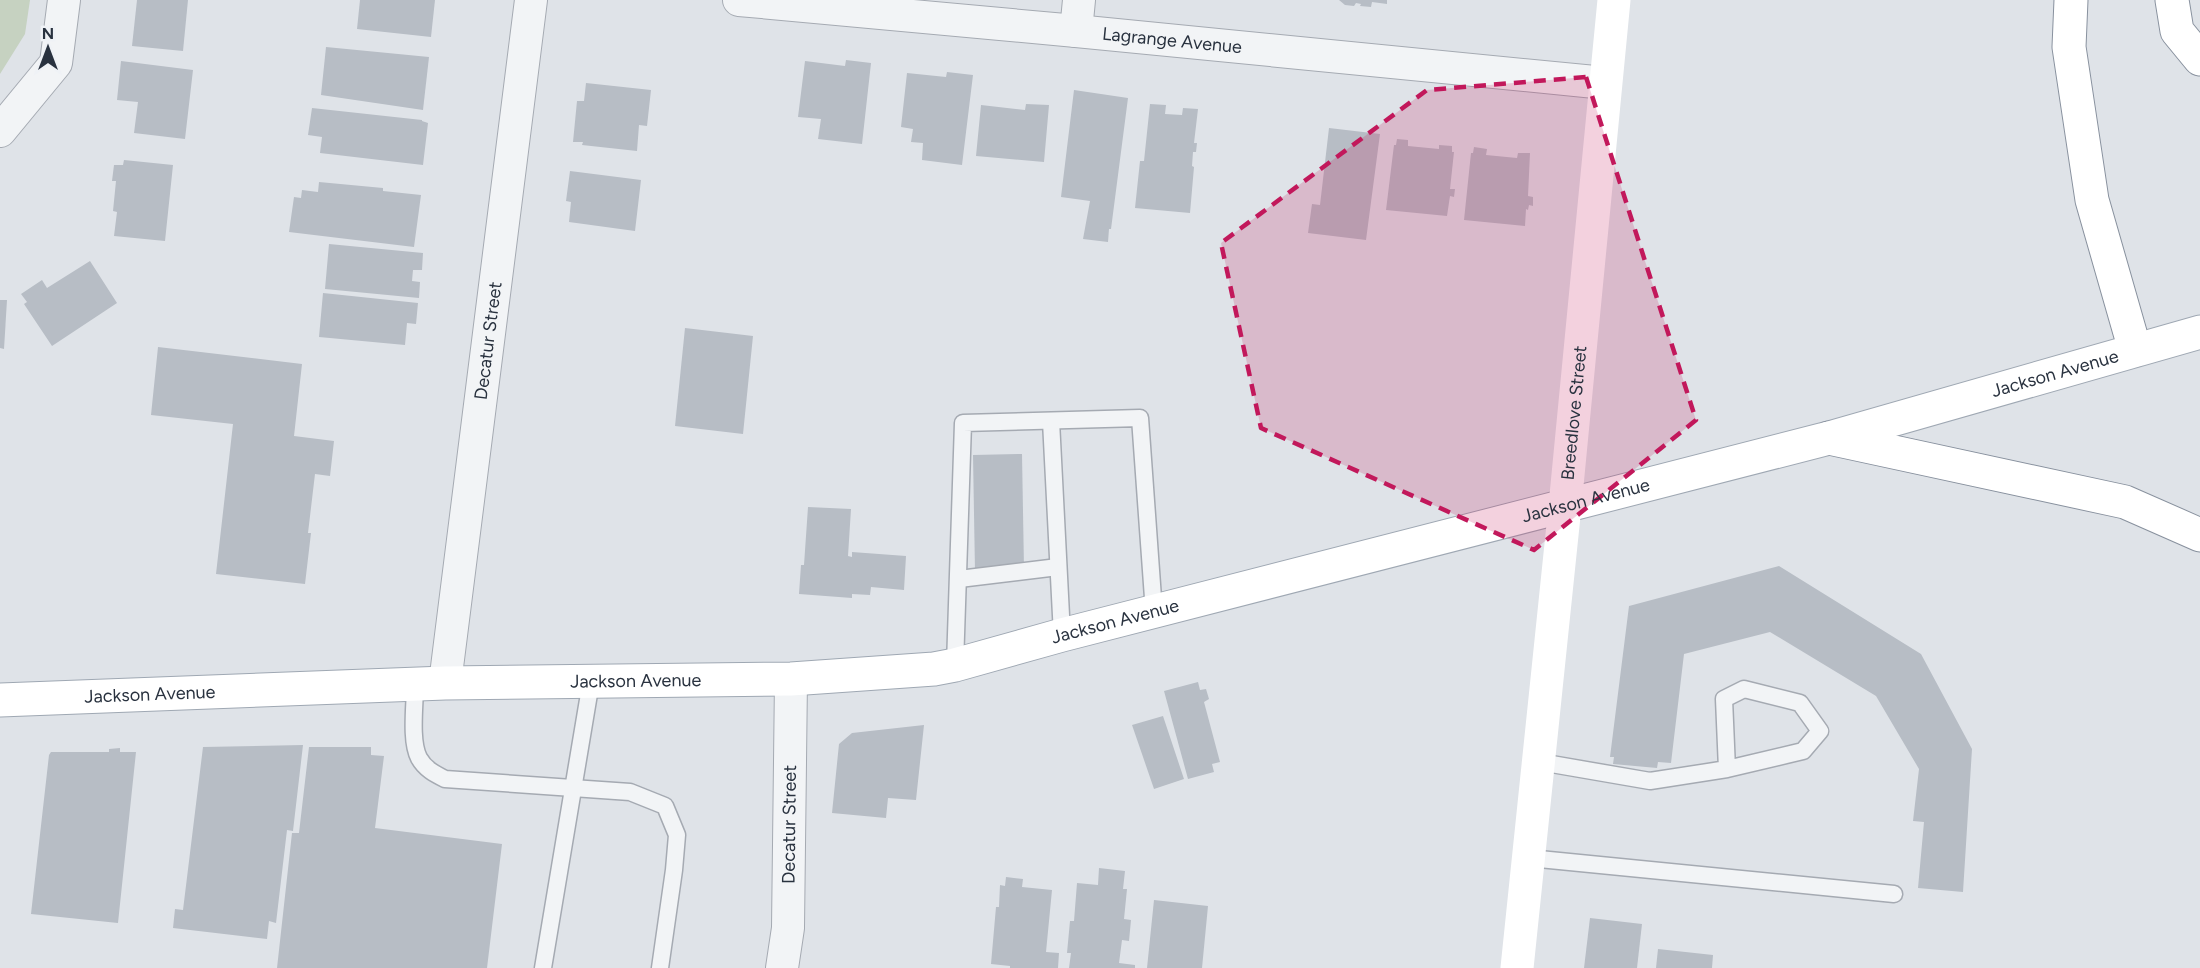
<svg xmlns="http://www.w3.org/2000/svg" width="2200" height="968" viewBox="0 0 2200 968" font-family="Figtree,sans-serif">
	<rect width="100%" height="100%" fill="#dfe3e8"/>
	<polygon fill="#c6d2c1" points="0,0 30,0 25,34 0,74"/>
	<g fill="#b7bdc5">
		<polygon points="137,0 188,0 183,51 132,46"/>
		<polygon points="360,0 435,0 431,37 357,29"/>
		<polygon points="1339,0 1387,0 1387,4 1372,2 1371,7 1360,6 1361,4 1356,3 1354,6 1345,5"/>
		<polygon points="326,47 429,57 423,110 321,95"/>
		<polygon points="846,60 871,63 862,144 818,139 821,119 798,117 805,61 845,66"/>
		<polygon points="121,61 193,70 185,139 134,133 138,102 117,100"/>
		<polygon points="947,72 973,75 962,165 922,160 923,143 911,142 913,129 901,127 907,73 946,77"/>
		<polygon points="586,83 651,90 647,126 639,125 637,151 582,145 583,142 573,142 577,101 584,101"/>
		<polygon points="1074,90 1128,98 1111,229 1109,229 1108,242 1083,239 1090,201 1061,197"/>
		<polygon points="1026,104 1049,105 1044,162 976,156 981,105 1025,110"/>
		<polygon points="1150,104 1166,105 1165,114 1182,115 1183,108 1198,109 1194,143 1197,143 1196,152 1193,152 1192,166 1194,167 1190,213 1135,208 1140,161 1144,161"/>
		<polygon points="312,108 422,120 422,121 428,123 423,165 320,153 322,137 308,135"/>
		<polygon points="1329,128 1380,134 1366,240 1308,233 1312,204 1320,205"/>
		<polygon points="1397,139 1408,140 1408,146 1439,149 1439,145 1452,146 1452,152 1454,152 1450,189 1455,189 1454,197 1450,196 1447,216 1386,210 1394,145 1396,145"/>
		<polygon points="1474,147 1487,149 1486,155 1517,158 1518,153 1530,153 1528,196 1533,197 1533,206 1529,205 1528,210 1526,209 1525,226 1464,220 1471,153 1473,153"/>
		<polygon points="124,160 173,165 165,241 114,236 117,212 113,211 116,181 112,181 114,165 123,165"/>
		<polygon points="570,171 641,180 635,231 569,222 571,202 566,201"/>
		<polygon points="319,182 383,188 383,191 421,195 414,247 289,232 294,197 301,198 302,190 318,192"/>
		<polygon points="329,244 423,253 422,270 413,270 412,281 420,282 419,298 325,289"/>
		<polygon points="90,261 117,303 52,346 24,304 27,302 21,294 42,280 47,288"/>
		<polygon points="323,293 418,303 416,324 407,323 405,345 319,337"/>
		<polygon points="0,300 7,300 4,349 0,348"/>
		<polygon points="685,328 753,336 743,434 675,426"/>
		<polygon points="158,347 302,364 294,436 334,441 330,476 315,474 308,533 311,533 305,584 216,574 233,424 151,415"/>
		<polygon points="1022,454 1024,569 975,571 973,455"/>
		<polygon points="808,507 851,509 848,556 852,557 852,552 906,556 904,590 871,587 870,595 852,594 852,598 799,594 801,565 804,565"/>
		<polygon points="1779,566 1921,654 1972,749 1963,892 1918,888 1924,822 1913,821 1919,769 1876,696 1770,632 1684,654 1671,763 1658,762 1657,768 1613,764 1614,757 1610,757 1629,606"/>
		<polygon points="1198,682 1200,690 1206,689 1209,699 1204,702 1220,762 1212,764 1214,772 1188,779 1164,691"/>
		<polygon points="1163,716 1184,779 1154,789 1132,725"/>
		<polygon points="924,725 916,800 888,798 886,818 832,813 839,744 852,733"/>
		<polygon points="303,745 293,831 287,830 276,923 269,921 267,939 173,928 175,909 183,910 203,747"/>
		<polygon points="309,747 371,747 371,755 384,756 375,828 502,844 487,968 277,968 292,833 299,833"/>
		<polygon points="120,748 120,752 136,752 118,923 31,914 49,755 51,752 109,752 109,749"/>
		<polygon points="1099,868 1125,871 1123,889 1127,889 1124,919 1131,920 1129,941 1122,940 1119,963 1135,965 1135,968 1069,968 1071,953 1067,953 1070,921 1074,921 1077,883 1098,885"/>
		<polygon points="1006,877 1023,879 1022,887 1052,890 1046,952 1059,953 1058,968 1010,968 1010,966 991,964 996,907 999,907 1000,885 1005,886"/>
		<polygon points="1154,900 1208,906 1202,968 1147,968"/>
		<polygon points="1590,918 1642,924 1637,968 1584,968"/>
		<polygon points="1658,949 1713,955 1712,968 1656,968"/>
	</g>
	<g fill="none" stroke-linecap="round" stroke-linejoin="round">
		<defs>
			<g id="lane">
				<polyline points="1051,421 1062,635"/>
				<polyline points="959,579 1058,567"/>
				<polyline points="955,665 963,423 1140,418 1154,612"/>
				<path d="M415 685C415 705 410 741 419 758 425 769 435 774 445 779L630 792 665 806 677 835 674 870 660 968"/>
				<polyline points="1540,762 1650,781 1727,769 1803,751 1820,731 1800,703 1744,689 1724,699 1727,769"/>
				<polyline points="1529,858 1894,894"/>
				<polyline points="543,968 591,682"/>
			</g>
			<g id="street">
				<path id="s1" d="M739 0 1076 31 1605 83"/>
				<polyline points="1076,31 1079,0"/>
				<polyline points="0,131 56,63 64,0"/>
				<path id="s2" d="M445 683 531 0"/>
				<path id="s3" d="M782 968 788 928 791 679"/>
			</g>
			<g id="primary">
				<path id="s5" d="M0 700 445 683 791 679 934 669 955 665 1062 635 1829 438 2200 332"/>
			</g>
			<g id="highway">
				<polyline points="2071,0 2069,47 2092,200 2135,350"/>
				<polyline points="2172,0 2177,31 2200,59"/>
				<polyline points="1829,438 2125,502 2200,535"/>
			</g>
		</defs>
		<use href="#lane" stroke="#a5aab2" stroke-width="19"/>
		<use href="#street" stroke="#a5aab2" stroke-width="34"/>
		<use href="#primary" stroke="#9fa8b3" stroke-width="35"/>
		<use href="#highway" stroke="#88919e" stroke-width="35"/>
		<use href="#lane" stroke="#f2f4f6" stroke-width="16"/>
		<use href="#street" stroke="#f2f4f6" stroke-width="32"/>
		<path stroke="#fff" stroke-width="33" id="s4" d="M1517 968 1565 506 1614 0"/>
		<use href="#primary" stroke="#fff" stroke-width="33"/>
		<use href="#highway" stroke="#fff" stroke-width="33"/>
	</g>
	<path fill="#c2185b" fill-opacity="0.2" stroke="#c2185b" stroke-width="4.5" stroke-dasharray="12 8" stroke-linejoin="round" d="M1586 77 1696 420 1534 550 1261 428 1221 243 1427 90Z"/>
	<g text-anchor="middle" stroke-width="6" stroke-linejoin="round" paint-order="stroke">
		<g font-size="18" fill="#29323f" stroke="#eff2f6">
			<text dy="6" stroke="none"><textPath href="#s1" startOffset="435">Lagrange Avenue</textPath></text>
			<text dy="6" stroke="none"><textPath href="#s2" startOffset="345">Decatur Street</textPath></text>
			<text dy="6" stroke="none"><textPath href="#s5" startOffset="2094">Jackson Avenue</textPath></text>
			<text dy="6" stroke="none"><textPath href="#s4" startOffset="558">Breedlove Street</textPath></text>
			<text dy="6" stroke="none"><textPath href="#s5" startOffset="1608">Jackson Avenue</textPath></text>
			<text dy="6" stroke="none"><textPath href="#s5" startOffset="1122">Jackson Avenue</textPath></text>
			<text dy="6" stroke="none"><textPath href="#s5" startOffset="636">Jackson Avenue</textPath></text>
			<text dy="6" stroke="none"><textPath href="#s5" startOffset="150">Jackson Avenue</textPath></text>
			<text dy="6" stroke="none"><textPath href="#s3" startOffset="144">Decatur Street</textPath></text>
		</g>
	</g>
	<g transform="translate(48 48)" stroke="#eff2f6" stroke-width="4.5" paint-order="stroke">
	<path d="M0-4.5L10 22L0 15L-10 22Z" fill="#29323f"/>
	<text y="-9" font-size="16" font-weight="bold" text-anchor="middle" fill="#29323f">N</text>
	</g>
</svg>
